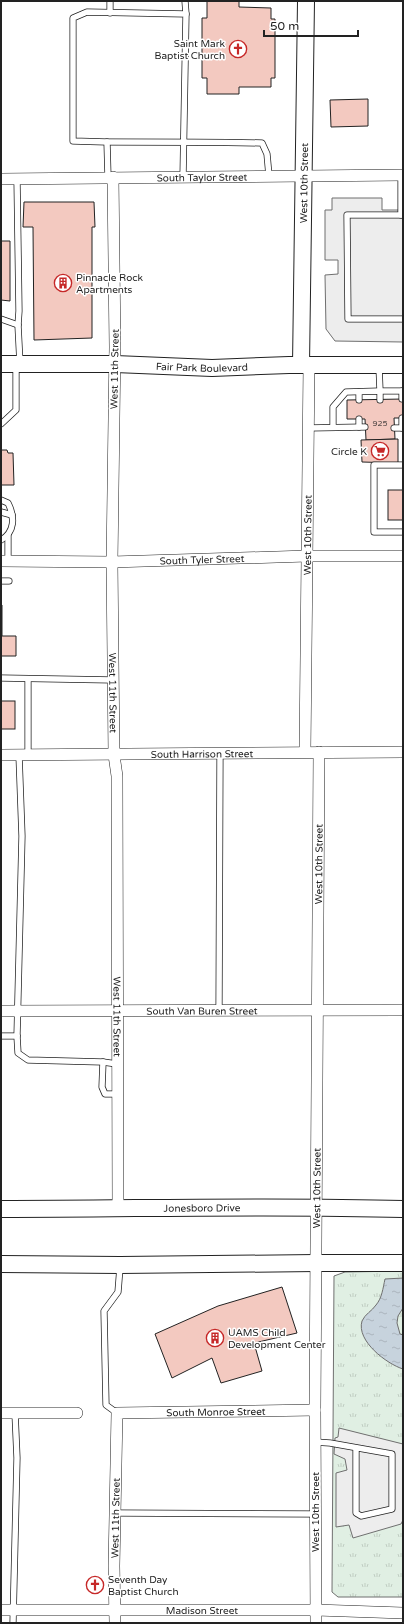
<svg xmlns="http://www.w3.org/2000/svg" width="404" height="1624" viewBox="0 0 404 1624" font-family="'Varela Round',sans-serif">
	<defs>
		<pattern id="park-tufts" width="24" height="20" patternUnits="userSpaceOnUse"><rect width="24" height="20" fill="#e0efe3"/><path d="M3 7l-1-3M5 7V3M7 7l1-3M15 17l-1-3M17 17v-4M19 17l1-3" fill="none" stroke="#c0cdc2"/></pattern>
		<pattern id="water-ripples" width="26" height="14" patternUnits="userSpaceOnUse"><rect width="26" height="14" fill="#c7d3dd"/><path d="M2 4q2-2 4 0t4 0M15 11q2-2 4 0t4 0" fill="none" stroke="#abb5bd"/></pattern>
	</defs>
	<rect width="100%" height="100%" fill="#fff"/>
	<polygon fill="url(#park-tufts)" stroke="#6f6f6f" points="403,1271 403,1597 338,1597 332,1592 334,1276 345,1272"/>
	<g fill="#ededed" stroke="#6f6f6f">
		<polygon points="332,198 382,198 382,210 403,210 403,342 335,341 326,329 325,275 338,274 338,260 325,260 325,210 332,210"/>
		<polygon points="339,1428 403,1444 403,1520 401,1524 353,1538 349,1525 336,1527 336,1473 347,1470 345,1459 334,1454 335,1438 338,1437"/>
	</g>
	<path fill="url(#water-ripples)" stroke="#6f6f6f" d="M403 1278V1308L398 1316 397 1323 400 1334 403 1335V1369C387 1364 356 1341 362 1321 365 1314 372 1311 376 1305 382 1298 383 1288 385 1279Z"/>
	<g fill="#f3c9c0" stroke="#222">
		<polygon points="207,1 239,1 239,7 271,8 271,19 275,19 275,78 271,78 271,87 239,87 239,94 207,94 207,78 202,78 202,18 207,18"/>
		<polygon points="368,99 368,126 331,127 330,100"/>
		<polygon points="24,202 94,202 95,227 92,227 92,338 34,340 33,227 23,227"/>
		<polygon points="1,241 10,241 10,301 1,300"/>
		<polygon points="403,399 403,418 394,418 395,439 366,440 365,419 347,419 347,400"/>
		<polygon points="398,439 398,463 362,462 361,440"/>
		<polygon points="1,450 7,450 8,453 13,453 14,485 1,485"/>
		<rect x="388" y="490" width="15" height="30"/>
		<polygon points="1,605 2,605 2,636 16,636 16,656 1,656"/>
		<rect x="1" y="701" width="14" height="28"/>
		<polygon points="282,1287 297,1333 254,1343 262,1371 221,1383 212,1358 172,1378 155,1334 218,1306"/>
	</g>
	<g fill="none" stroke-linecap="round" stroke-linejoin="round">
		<defs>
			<g id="lane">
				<polyline points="110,1 110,13"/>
				<polyline points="185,1 186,14"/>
				<polyline points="107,142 108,177"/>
				<path d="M183 177 186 14 87 12 73 18V141L107 142H110C161 142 211 142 262 143L267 154 269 176"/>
				<polyline points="17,179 19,311 18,325 20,364"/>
				<polyline points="401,215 401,175"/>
				<polyline points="403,215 347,215 348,319 403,319"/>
				<polyline points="1,319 18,325"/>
				<polyline points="379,366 380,391 403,391"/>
				<polyline points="402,391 402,399"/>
				<polyline points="359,392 359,400"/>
				<polyline points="402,418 402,428"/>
				<polyline points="1,424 16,410 16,364"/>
				<polyline points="333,427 333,407 346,392 380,391 380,400"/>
				<polyline points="359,427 359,419"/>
				<polyline points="308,428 365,427"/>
				<polyline points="394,428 403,428"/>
				<polyline points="403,465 374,465 374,532 403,532"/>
				<path d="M1 500 8 503C15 517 15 532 1 540"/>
				<polyline points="1,512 12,515"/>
				<polyline points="8,536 8,561"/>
				<polyline points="1,581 9,581"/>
				<polyline points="1,678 113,680"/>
				<polyline points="19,755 22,836 17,1036 18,1053 28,1060 103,1062 117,1064"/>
				<polyline points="28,755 28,679"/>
				<polyline points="219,1011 220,753"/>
				<polyline points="1,1036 17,1036"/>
				<polyline points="103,1062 102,1087 105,1094 117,1094"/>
				<polyline points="117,1413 106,1405 104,1311 118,1292 120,1267"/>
				<polyline points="315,1442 330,1443 392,1454 392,1509 361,1516 356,1513 356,1448"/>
				<polyline points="115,1513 315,1514"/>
				<polyline points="13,1623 17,1458 15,1413"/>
			</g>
			<g id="street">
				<path id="s1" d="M113 177 115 347 112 562 114 755 117 776 118 1209"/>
				<path id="s2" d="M1 179 403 175"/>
				<path id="s3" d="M1 561 112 562 307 556H403"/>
				<path id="s4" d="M305 752 309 365"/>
				<path id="s5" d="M1 755 403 752"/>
				<path id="s6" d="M1 1011 403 1010"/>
				<polyline points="1,1413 77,1413"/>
				<path id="s7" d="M1 1610H316L403 1613"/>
				<path id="s8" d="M115 1623 114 1566 117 1413 315 1410"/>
				<path id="s9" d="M316 1623 315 1410 319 752"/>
			</g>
			<g id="secondary">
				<path id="s10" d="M1 364H115L212 368 289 365H403"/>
				<path id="s11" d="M301 365 306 1"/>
				<path id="s12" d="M1 1209C135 1209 269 1205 403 1209"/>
				<polyline points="1,1264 120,1265 316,1263 403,1263"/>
			</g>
		</defs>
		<use href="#lane" stroke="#222" stroke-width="7"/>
		<use href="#street" stroke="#222" stroke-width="12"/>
		<use href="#secondary" stroke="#222" stroke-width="18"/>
		<use href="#lane" stroke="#fff" stroke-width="5.5"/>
		<use href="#street" stroke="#fff" stroke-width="11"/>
		<use href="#secondary" stroke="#fff" stroke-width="16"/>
	</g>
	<defs>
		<symbol id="church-ring" viewBox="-11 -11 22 22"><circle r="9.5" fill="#fff" stroke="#c62828" stroke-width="1.5"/><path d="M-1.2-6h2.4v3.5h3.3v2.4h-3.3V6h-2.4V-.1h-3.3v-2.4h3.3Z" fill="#c62828"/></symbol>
		<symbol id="building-ring" viewBox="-11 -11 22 22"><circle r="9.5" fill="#fff" stroke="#c62828" stroke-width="1.5"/><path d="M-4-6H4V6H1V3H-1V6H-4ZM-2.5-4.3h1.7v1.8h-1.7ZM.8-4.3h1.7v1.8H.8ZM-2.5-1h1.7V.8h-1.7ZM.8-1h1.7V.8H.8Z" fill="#c62828"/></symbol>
		<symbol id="supermarket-ring" viewBox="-11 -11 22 22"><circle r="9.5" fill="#fff" stroke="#c62828" stroke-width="1.5"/><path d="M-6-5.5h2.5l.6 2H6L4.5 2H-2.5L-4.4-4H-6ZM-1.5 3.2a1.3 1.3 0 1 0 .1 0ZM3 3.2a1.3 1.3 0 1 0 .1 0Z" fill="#c62828"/></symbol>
	</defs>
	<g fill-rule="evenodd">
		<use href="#church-ring" x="228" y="39" width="20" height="20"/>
		<use href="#building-ring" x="53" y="273" width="20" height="20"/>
		<use href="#supermarket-ring" x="370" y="441" width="20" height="20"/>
		<use href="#building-ring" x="205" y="1328" width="20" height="20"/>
		<use href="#church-ring" x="85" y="1575" width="20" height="20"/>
	</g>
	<g text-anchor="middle" stroke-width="3" stroke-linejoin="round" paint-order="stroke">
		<g font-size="8" fill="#564c4a">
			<text x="380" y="426">925</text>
		</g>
		<g font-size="10" fill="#222" stroke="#fff" text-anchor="start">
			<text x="225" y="47" text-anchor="end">Saint Mark<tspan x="225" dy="12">Baptist Church</tspan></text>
			<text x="76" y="281">Pinnacle Rock<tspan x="76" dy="12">Apartments</tspan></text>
			<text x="367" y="455" text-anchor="end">Circle K</text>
			<text x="228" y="1336">UAMS Child<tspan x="228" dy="12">Development Center</tspan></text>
			<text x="108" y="1583">Seventh Day<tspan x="108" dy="12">Baptist Church</tspan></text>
		</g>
		<g font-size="10" fill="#222" stroke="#fff">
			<text dy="4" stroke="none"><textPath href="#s2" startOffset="201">South Taylor Street</textPath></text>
			<text dy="4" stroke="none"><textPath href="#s11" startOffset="182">West 10th Street</textPath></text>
			<text dy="4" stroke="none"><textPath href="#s10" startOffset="201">Fair Park Boulevard</textPath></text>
			<text transform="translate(114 369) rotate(-89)" y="4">West 11th Street</text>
			<text dy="4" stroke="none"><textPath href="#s4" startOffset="217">West 10th Street</textPath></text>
			<text dy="4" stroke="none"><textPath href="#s3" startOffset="201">South Tyler Street</textPath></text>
			<text dy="4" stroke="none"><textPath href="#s1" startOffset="516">West 11th Street</textPath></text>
			<text dy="4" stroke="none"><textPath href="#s5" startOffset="201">South Harrison Street</textPath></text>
			<text dy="4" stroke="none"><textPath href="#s9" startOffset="759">West 10th Street</textPath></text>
			<text dy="4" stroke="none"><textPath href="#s6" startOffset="201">South Van Buren Street</textPath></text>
			<text dy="4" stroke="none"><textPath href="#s1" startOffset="840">West 11th Street</textPath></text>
			<text dy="4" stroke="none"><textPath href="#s9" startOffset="435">West 10th Street</textPath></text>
			<text dy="4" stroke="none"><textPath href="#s12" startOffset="201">Jonesboro Drive</textPath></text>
			<text dy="4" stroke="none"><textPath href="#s8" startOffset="309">South Monroe Street</textPath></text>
			<text transform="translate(315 1512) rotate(-90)" y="4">West 10th Street</text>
			<text dy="4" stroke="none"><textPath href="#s8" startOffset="105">West 11th Street</textPath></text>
			<text dy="4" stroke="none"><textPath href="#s7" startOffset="201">Madison Street</textPath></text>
		</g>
	</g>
	<rect width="404" height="1624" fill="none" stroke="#222222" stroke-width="4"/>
	<path d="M264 30v6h94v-6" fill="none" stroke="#222222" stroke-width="2"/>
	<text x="270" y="30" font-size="12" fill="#222222" stroke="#ffffff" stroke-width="3" paint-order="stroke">50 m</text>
</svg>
